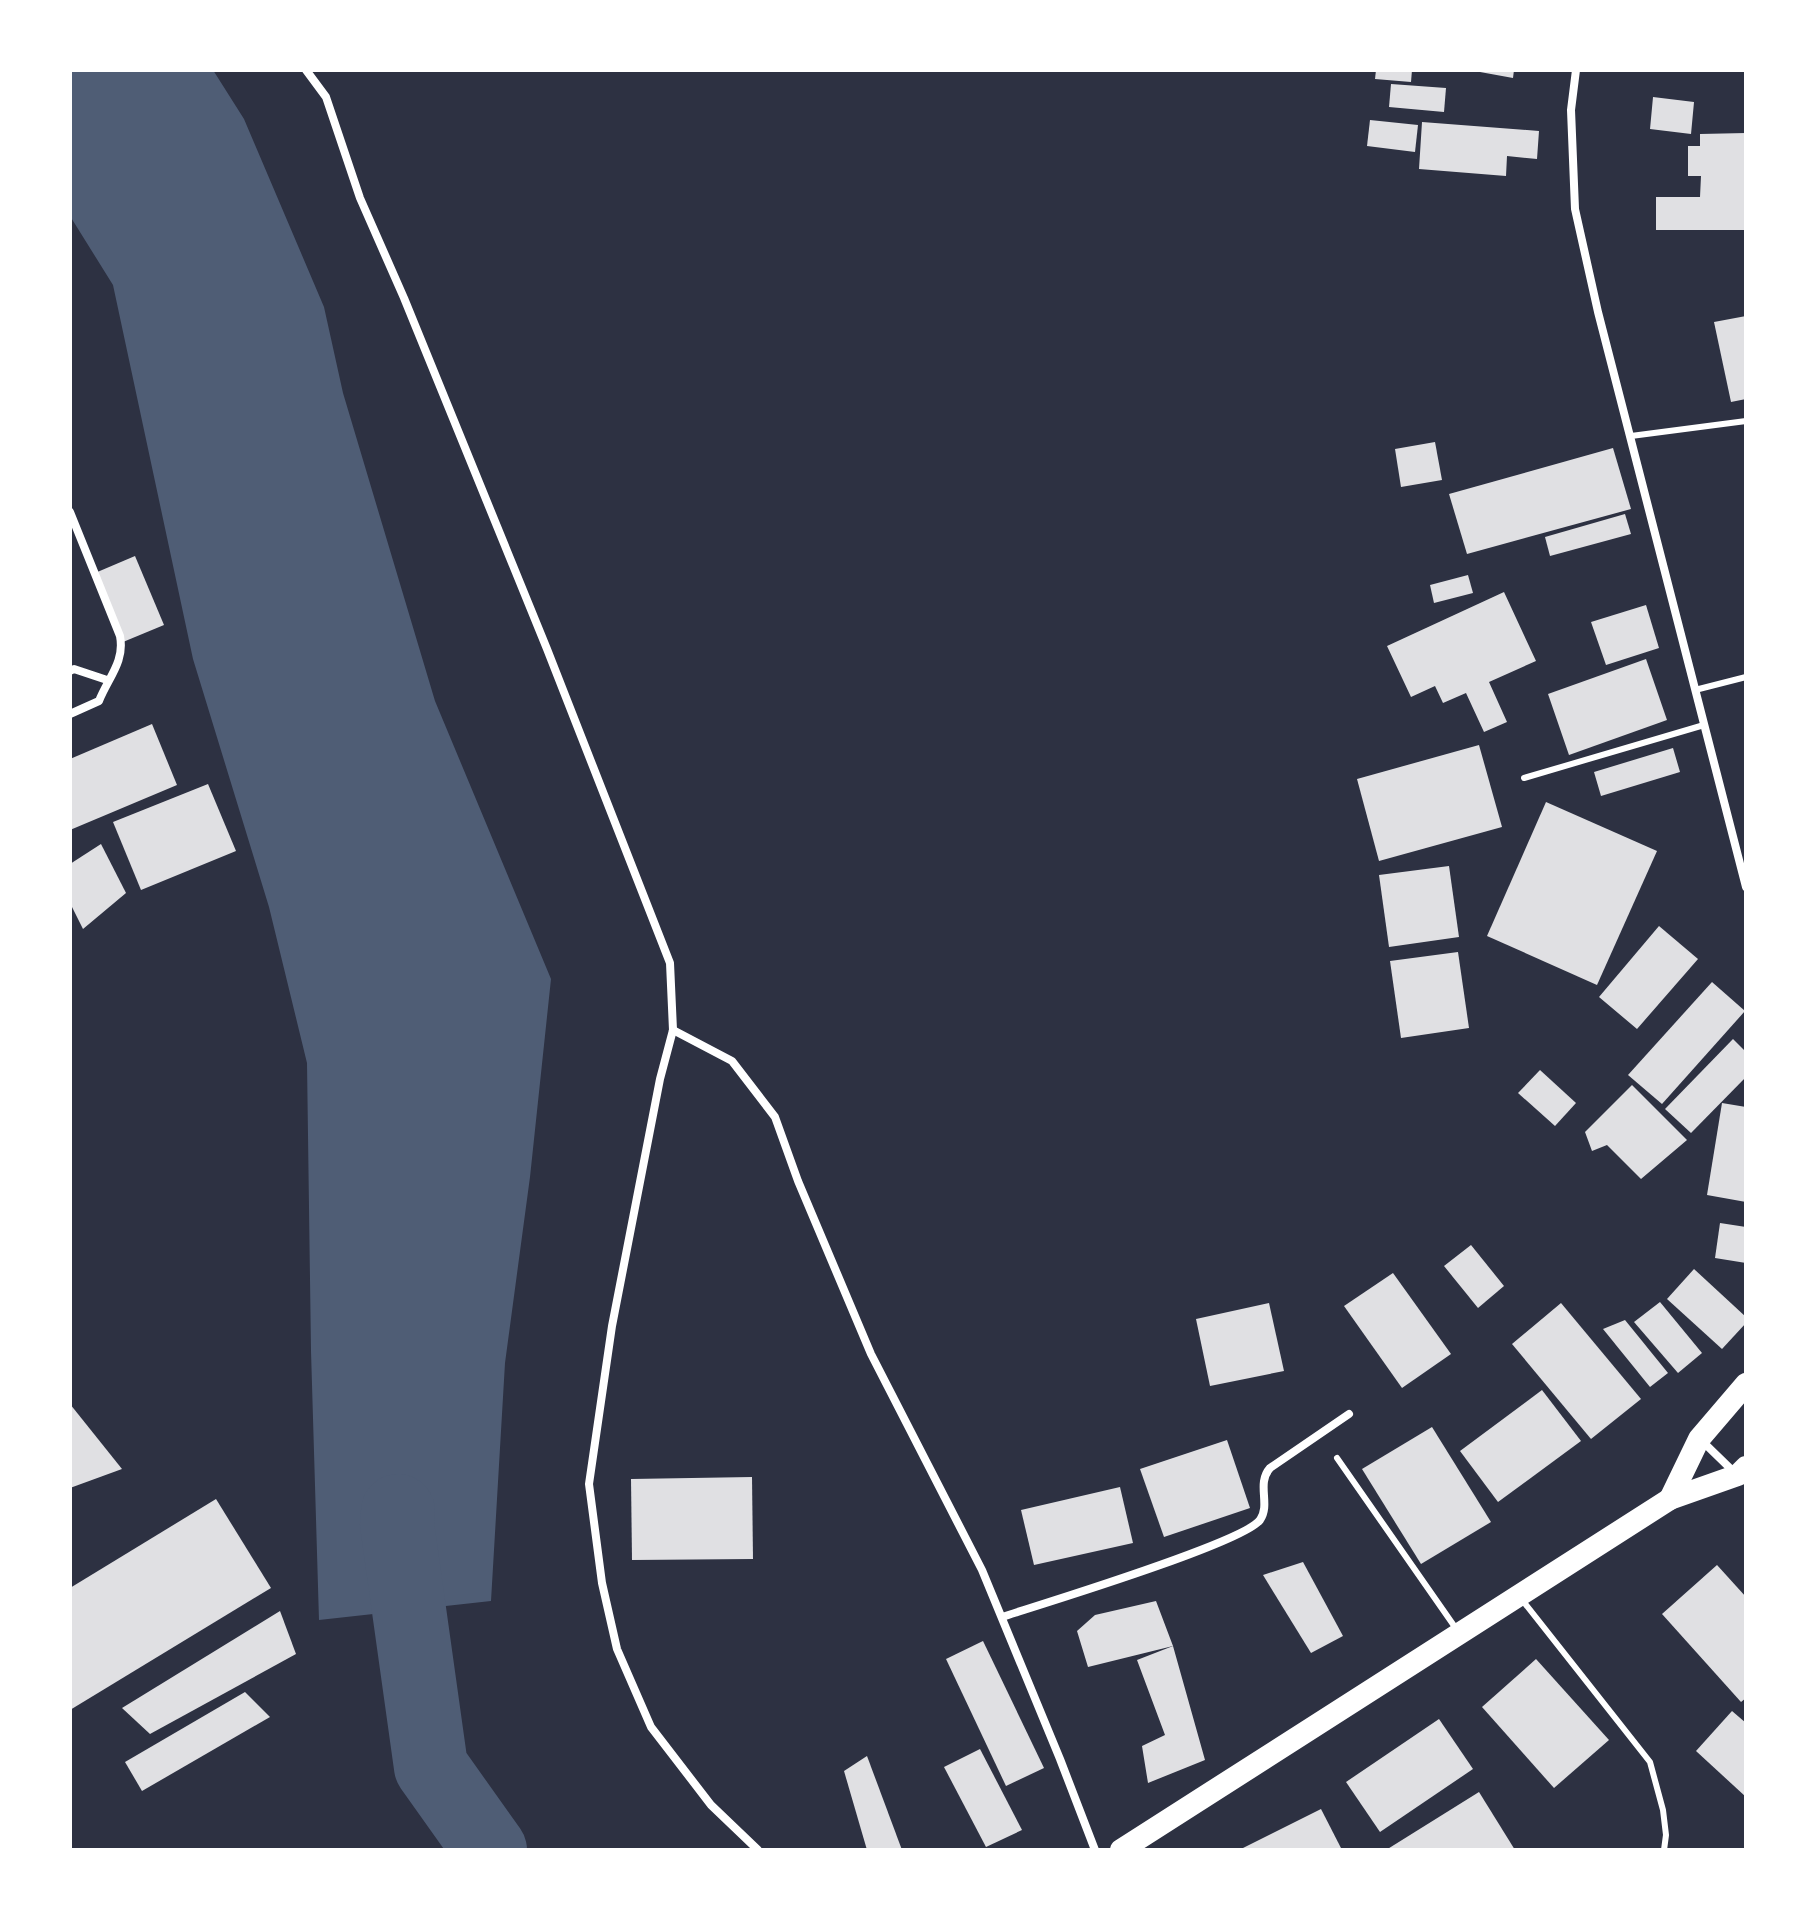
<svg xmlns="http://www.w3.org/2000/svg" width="1816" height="1920" viewBox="0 0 1816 1920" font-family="'Nunito Sans',sans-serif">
	<rect width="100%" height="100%" fill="#2d3142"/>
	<polygon fill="#4f5d75" points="70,70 213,70 244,119 324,307 343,393 435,701 551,979 530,1177 505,1363 491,1601 319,1620 311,1351 307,1063 269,907 193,659 113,285 70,216"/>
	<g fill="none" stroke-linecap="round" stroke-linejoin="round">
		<polyline stroke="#4f5d75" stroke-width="74" points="398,1511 397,1524 431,1767 490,1850"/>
	</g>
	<g fill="#e0e0e3">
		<polygon points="1376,70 1412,70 1411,82 1375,79"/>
		<polygon points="1469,70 1514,70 1513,78"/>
		<polygon points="1391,84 1446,88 1444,112 1389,107"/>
		<polygon points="1653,97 1694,102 1691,134 1650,129"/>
		<polygon points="1370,120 1418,125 1415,152 1367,146"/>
		<polygon points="1422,122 1539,131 1537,159 1507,156 1506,176 1419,169"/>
		<polygon points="1746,133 1746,230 1656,230 1656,197 1700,197 1701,176 1688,176 1688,146 1700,146 1700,134"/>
		<polygon points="1746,316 1746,399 1731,402 1714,322"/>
		<polygon points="1435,442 1442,480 1401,487 1395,449"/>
		<polygon points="1613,448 1631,509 1467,554 1449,494"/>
		<polygon points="1625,514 1631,534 1550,556 1545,537"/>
		<polygon points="135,556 164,625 123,642 95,573"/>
		<polygon points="1468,575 1473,593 1434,603 1430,585"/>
		<polygon points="1504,592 1536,661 1489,682 1507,722 1484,732 1466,693 1443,703 1435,686 1411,697 1387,646"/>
		<polygon points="1646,605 1659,648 1606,665 1591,622"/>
		<polygon points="1646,659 1667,720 1569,755 1548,694"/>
		<polygon points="152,724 177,785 70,830 70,759"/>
		<polygon points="1479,745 1502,827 1379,861 1357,779"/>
		<polygon points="1673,748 1680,772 1601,796 1594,772"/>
		<polygon points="208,784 236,851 141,890 113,822"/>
		<polygon points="1546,802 1657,851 1597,985 1487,936"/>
		<polygon points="101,844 126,893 83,929 70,903 70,864"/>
		<polygon points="1449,866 1459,937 1389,947 1379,875"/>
		<polygon points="1659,926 1698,959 1637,1029 1599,997"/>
		<polygon points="1458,952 1469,1028 1401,1038 1390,961"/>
		<polygon points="1712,982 1745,1011 1662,1104 1628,1075"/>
		<polygon points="1733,1039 1746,1052 1746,1077 1691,1133 1665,1109"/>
		<polygon points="1540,1070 1576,1103 1555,1126 1518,1093"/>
		<polygon points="1632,1085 1687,1140 1641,1179 1607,1145 1592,1151 1585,1132"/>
		<polygon points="1722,1103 1746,1107 1746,1202 1707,1195"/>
		<polygon points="1720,1223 1746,1227 1746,1263 1715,1258"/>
		<polygon points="1471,1245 1504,1286 1478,1308 1444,1266"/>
		<polygon points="1694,1269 1746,1317 1746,1323 1722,1349 1667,1299"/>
		<polygon points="1393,1273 1451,1354 1402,1388 1344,1306"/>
		<polygon points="1660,1302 1702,1353 1678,1373 1634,1322"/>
		<polygon points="1269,1303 1284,1371 1210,1386 1196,1319"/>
		<polygon points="1561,1303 1641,1399 1591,1439 1512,1344"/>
		<polygon points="1625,1320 1668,1373 1650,1387 1603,1329"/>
		<polygon points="1542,1390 1581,1441 1498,1502 1460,1451"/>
		<polygon points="70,1404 122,1469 70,1488"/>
		<polygon points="1432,1427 1491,1522 1421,1564 1362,1469"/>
		<polygon points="1227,1440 1250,1508 1164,1537 1140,1469"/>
		<polygon points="752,1477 753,1559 632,1560 631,1479"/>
		<polygon points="1120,1487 1133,1543 1034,1565 1021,1510"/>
		<polygon points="216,1499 271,1588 70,1710 70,1588"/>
		<polygon points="1303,1562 1343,1636 1311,1653 1263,1575"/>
		<polygon points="1717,1565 1746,1597 1746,1698 1741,1702 1662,1614"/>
		<polygon points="1156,1601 1173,1646 1205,1760 1148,1783 1142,1746 1165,1735 1137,1660 1173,1646 1088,1667 1077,1631 1095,1615"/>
		<polygon points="280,1611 296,1654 150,1734 122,1708"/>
		<polygon points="983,1641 1044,1768 1006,1786 946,1659"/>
		<polygon points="1536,1659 1609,1740 1554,1788 1482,1707"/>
		<polygon points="245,1692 270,1717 142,1791 125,1762"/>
		<polygon points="1732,1711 1746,1723 1746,1797 1696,1751"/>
		<polygon points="1439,1719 1473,1769 1380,1832 1346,1782"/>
		<polygon points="980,1749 1022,1830 986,1847 944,1767"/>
		<polygon points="867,1756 902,1850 867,1850 844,1771"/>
		<polygon points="1479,1792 1515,1850 1386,1850"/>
		<polygon points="1321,1809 1342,1850 1239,1850"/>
	</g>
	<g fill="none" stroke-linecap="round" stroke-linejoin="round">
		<g stroke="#fff" stroke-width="6">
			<polyline points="1631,436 1746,421"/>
			<polyline points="1695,690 1746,677"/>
			<polyline points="1524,778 1704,725"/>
			<polyline points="1337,1458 1457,1630"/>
			<polyline points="1523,1601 1650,1762 1663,1810 1666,1835 1664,1850"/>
		</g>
		<g stroke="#fff" stroke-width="8">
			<polyline points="306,70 326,97 360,198 404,298 547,649 670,963 673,1030 660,1079 612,1326 589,1484 602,1583 617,1649 651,1727 711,1805 758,1850"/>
			<polyline points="1576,70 1571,110 1575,209 1598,312 1746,887"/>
			<path d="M70 512 120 636C125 662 108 678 99 701L70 714"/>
			<polyline points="70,671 74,669 107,680"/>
			<polyline points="673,1030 732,1061 775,1117 798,1181 871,1354 982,1570 1060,1759 1095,1850"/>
			<polyline points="1700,1439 1736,1474"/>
			<path d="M1002 1617C1042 1604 1243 1543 1260 1520 1271 1504 1256 1484 1270 1468L1349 1414"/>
		</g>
		<g stroke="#fff" stroke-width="22">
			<polyline points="1670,1499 1699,1439 1746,1384"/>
			<polyline points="1121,1850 1670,1499 1738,1475 1746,1467"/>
		</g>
	</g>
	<rect width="1816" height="1920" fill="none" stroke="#ffffff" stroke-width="144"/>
</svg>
